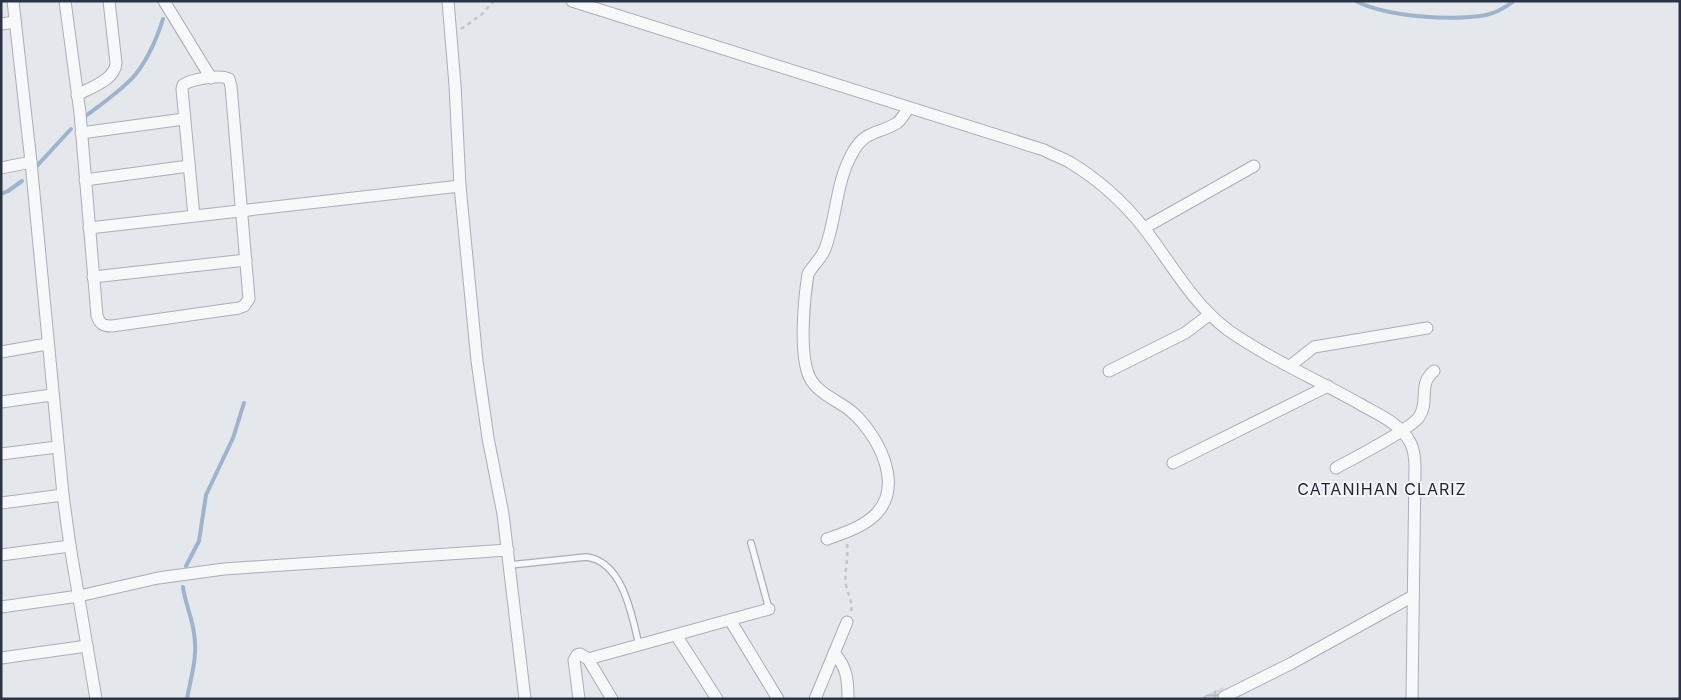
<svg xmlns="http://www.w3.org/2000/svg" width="1681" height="700" viewBox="0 0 1681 700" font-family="Inter,sans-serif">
	<defs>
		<pattern id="industrial-grid" width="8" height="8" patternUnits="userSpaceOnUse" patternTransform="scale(1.25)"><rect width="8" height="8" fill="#d2d6de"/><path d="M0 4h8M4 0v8" fill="none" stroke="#b4b8c0"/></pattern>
	</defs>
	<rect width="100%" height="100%" fill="#e4e7ec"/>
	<polygon fill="url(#industrial-grid)" points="1223,687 1227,699 1198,699"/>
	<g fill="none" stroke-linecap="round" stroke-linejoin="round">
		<g stroke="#9fb4cc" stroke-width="4">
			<path d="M1356 1C1386 17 1453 21 1486 15 1497 13 1506 7 1514 1"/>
			<path d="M87 115C103 103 122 90 135 75 148 59 157 38 163 19"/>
			<polyline points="35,168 71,129"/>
			<polyline points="1,194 8,191 22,181"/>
			<polyline points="186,566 199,541 206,495 233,438 244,403"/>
			<path d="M183 587C185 603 192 617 194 633 198 657 191 676 187 699"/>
		</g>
		<defs>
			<g id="lane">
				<polyline points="751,543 769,609"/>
				<path d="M510 565 586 557C623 561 632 616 639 645"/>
			</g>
			<g id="street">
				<polyline points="13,1 31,162 63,495 70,546 96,699"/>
				<path d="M65 1 80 113 97 316C100 324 103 326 112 326L239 308 244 306 249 299 231 86 229 79C221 74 191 79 183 85L182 89 194 216"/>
				<polyline points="164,1 211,78"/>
				<polyline points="448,1 455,85 460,186 477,361 488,438 503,514 525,699"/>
				<path d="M572 1 1044 150C1053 155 1063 158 1071 163 1099 180 1124 203 1144 228 1171 263 1192 303 1228 330 1269 359 1316 379 1360 404 1377 414 1400 423 1410 442 1414 449 1415 459 1415 468L1412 699"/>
				<polyline points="1,24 15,22"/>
				<path d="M77 95C91 87 115 80 116 63L109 1"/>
				<polyline points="81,133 184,119"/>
				<polyline points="1,168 31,162"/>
				<polyline points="85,180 189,166"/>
				<polyline points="89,228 460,186"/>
				<polyline points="1144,228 1254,166"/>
				<polyline points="93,277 246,260"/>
				<polyline points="1,352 47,344"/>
				<polyline points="1290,366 1314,347 1427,328"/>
				<polyline points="1109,371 1185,333 1209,315"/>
				<polyline points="1,402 52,395"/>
				<polyline points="1,454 57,447"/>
				<polyline points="1173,463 1328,386"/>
				<path d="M1336 468C1352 459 1411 429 1419 417 1430 401 1417 385 1434 371"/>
				<polyline points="1,503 63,495"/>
				<path d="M827 539C844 533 864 527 877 513 904 483 877 434 852 412 838 400 817 394 809 376 799 353 804 299 808 274 813 265 821 259 825 249 837 218 835 183 853 152 865 130 879 134 897 123 902 119 905 113 908 108"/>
				<polyline points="1,555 70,546"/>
				<polyline points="1,607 79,596 158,578 224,569 508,550"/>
				<polyline points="730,620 778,699"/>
				<polyline points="676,635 717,699"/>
				<path d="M834 653C847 667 848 680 848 699"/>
				<polyline points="1,658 87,646"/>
				<polyline points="588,659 769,609"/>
				<polyline points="1224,697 1292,663 1413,596"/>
				<polyline points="579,699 574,660 577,655 580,654 588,659 612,699"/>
				<polyline points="815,699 847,622"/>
			</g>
		</defs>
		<use href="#lane" stroke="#a9aeb7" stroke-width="8"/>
		<use href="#street" stroke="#a9aeb7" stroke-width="13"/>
		<g stroke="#c2c5cb" stroke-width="2.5" stroke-dasharray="4 4" stroke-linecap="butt">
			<polyline points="461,29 481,15 494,1"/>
			<path d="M847 544C849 558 844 571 846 585 848 595 853 602 851 612"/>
		</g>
		<use href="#lane" stroke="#f7f8fa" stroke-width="5.5"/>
		<use href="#street" stroke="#f7f8fa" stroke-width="11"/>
	</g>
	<g text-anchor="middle" stroke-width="4" stroke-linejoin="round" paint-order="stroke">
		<g font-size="16" letter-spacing="1" fill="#1d2536" stroke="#f4f6f9">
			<text x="1382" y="495">CATANIHAN CLARIZ</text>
		</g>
	</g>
	<rect width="1681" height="700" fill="none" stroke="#2b3445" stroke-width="5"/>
</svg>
